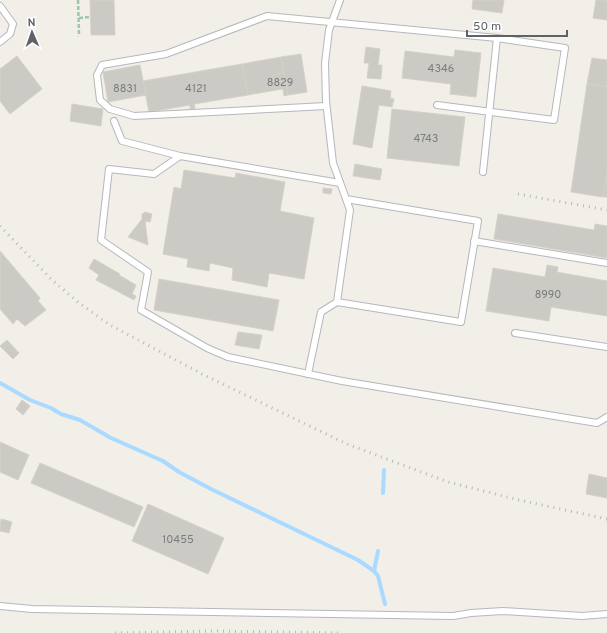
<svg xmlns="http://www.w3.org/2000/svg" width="607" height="633" viewBox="0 0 607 633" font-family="Overpass,sans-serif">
	<rect width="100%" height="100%" fill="#f1efe8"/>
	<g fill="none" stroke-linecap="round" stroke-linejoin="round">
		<g stroke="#aadaff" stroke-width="4">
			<polyline points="0,383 30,400 51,408 61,414 80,420 111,438 163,461 179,472 211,489 358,560 374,571 378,576 385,604"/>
			<polyline points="383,493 384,470"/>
			<polyline points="374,571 378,551"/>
		</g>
	</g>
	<g fill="#cccac5" stroke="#d6d1c6">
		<polygon points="90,0 114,0 115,35 91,35"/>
		<polygon points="473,0 504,0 502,13 472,9"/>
		<polygon points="596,0 607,0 607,20 593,18"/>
		<polygon points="366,47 380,49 378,65 382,65 381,79 367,78 369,63 364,63"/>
		<polygon points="455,50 481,53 476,97 450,94 451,84 402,78 405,51 454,57"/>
		<polygon points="301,54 307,92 288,95 281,57"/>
		<polygon points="17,56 42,89 10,114 0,101 0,69"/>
		<polygon points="281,57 284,73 273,75 276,90 248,95 242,64"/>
		<polygon points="592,58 607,60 607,87 587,84"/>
		<polygon points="242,64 248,95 194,104 195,108 190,109 190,105 149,112 143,81"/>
		<polygon points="140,65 146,95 108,102 103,72"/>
		<polygon points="284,73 288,95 284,96 283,89 276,90 273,75"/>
		<polygon points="587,84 607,87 607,173 603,197 571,192"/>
		<polygon points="362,86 391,91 390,98 394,99 392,107 379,105 372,148 353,144"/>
		<polygon points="72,104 103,109 101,126 70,121"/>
		<polygon points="392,109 465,117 459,166 387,158"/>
		<polygon points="355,164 382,169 380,180 353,176"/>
		<polygon points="184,170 235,178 236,173 285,182 280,211 314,218 304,279 269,273 267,287 232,280 233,268 210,263 209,271 187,267 188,259 163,254 174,187 181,189"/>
		<polygon points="607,173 607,197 603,197"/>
		<polygon points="323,188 332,189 331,194 323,193"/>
		<polygon points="145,212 152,214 150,222 145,221 148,245 128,237 142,219 142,214"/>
		<polygon points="498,214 594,230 595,224 607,226 607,258 494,239"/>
		<polygon points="0,251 40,298 38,301 46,310 25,326 17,319 13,324 0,309"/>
		<polygon points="94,259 120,274 119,275 136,285 132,294 136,296 134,300 96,280 99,275 89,268"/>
		<polygon points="547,265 558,267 557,272 607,281 607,316 551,307 549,321 486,311 493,268 545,277"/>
		<polygon points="159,279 279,300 273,331 154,310"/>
		<polygon points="238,332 262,335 259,349 235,345"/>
		<polygon points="7,340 19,353 13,359 0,346"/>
		<polygon points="22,400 30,406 23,415 16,409"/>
		<polygon points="0,442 29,455 18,480 0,472"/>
		<polygon points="40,463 143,507 134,527 31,483"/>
		<polygon points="589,474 607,478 607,498 586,494"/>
		<polygon points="148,504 224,538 208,574 132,541"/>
		<polygon points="1,519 12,522 9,533 0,531"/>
	</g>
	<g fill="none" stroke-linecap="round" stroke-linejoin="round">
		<defs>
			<g id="service">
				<polyline points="340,0 329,30 325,63 326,101 333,163 350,210 337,302 461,322 478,221 346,199"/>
				<polyline points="0,6 13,24 10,34 0,42"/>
				<polyline points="437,105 554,120 565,48 497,38"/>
				<polyline points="326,106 134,116 110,109 100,100 97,75 102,65 166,54 267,16 497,38 483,172"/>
				<polyline points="114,121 122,141 180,156"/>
				<polyline points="340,183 180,156 154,174 109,169 101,240 148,272 141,310 207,348 228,357 342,381 597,423 607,417"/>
				<polyline points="474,241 607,263"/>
				<polyline points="515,333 607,347"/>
				<polyline points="308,374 321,312 337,302"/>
				<polyline points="0,606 32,609 453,616 471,613 503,611 582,616 607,614"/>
			</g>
		</defs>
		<use href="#service" stroke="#b5b8bc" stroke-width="8"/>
		<g stroke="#9cc7a9" stroke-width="2.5" stroke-dasharray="4 2" stroke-linecap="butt">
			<polyline points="78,0 79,34 78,36"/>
			<polyline points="79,18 90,17"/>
		</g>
		<use href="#service" stroke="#fff" stroke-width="6"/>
		<g stroke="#b6b7b8" stroke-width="3" stroke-dasharray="1 5" stroke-linecap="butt">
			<polyline points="518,194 607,210"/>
			<polyline points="0,226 51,279 79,303 110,325 206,376 347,444 448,482 519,500 607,519"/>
			<polyline points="115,633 211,631 342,633"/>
		</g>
	</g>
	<g text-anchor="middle" stroke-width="3" stroke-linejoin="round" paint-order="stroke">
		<g font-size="11" fill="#7a7d7f">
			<text x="441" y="72">4346</text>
			<text x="280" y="86">8829</text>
			<text x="125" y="92">8831</text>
			<text x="196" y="92">4121</text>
			<text x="426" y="142">4743</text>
			<text x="548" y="298">8990</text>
			<text x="178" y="543">10455</text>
		</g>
	</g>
	<g transform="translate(32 32) rotate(358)" stroke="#ffffff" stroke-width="3" paint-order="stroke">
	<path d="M0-3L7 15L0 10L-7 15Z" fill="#5f6368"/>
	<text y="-6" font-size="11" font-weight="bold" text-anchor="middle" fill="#5f6368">N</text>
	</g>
	<path d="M467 30v6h100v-6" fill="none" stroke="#5f6368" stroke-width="2"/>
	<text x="473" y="30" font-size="12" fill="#5f6368" stroke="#ffffff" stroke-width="3" paint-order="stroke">50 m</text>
</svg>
